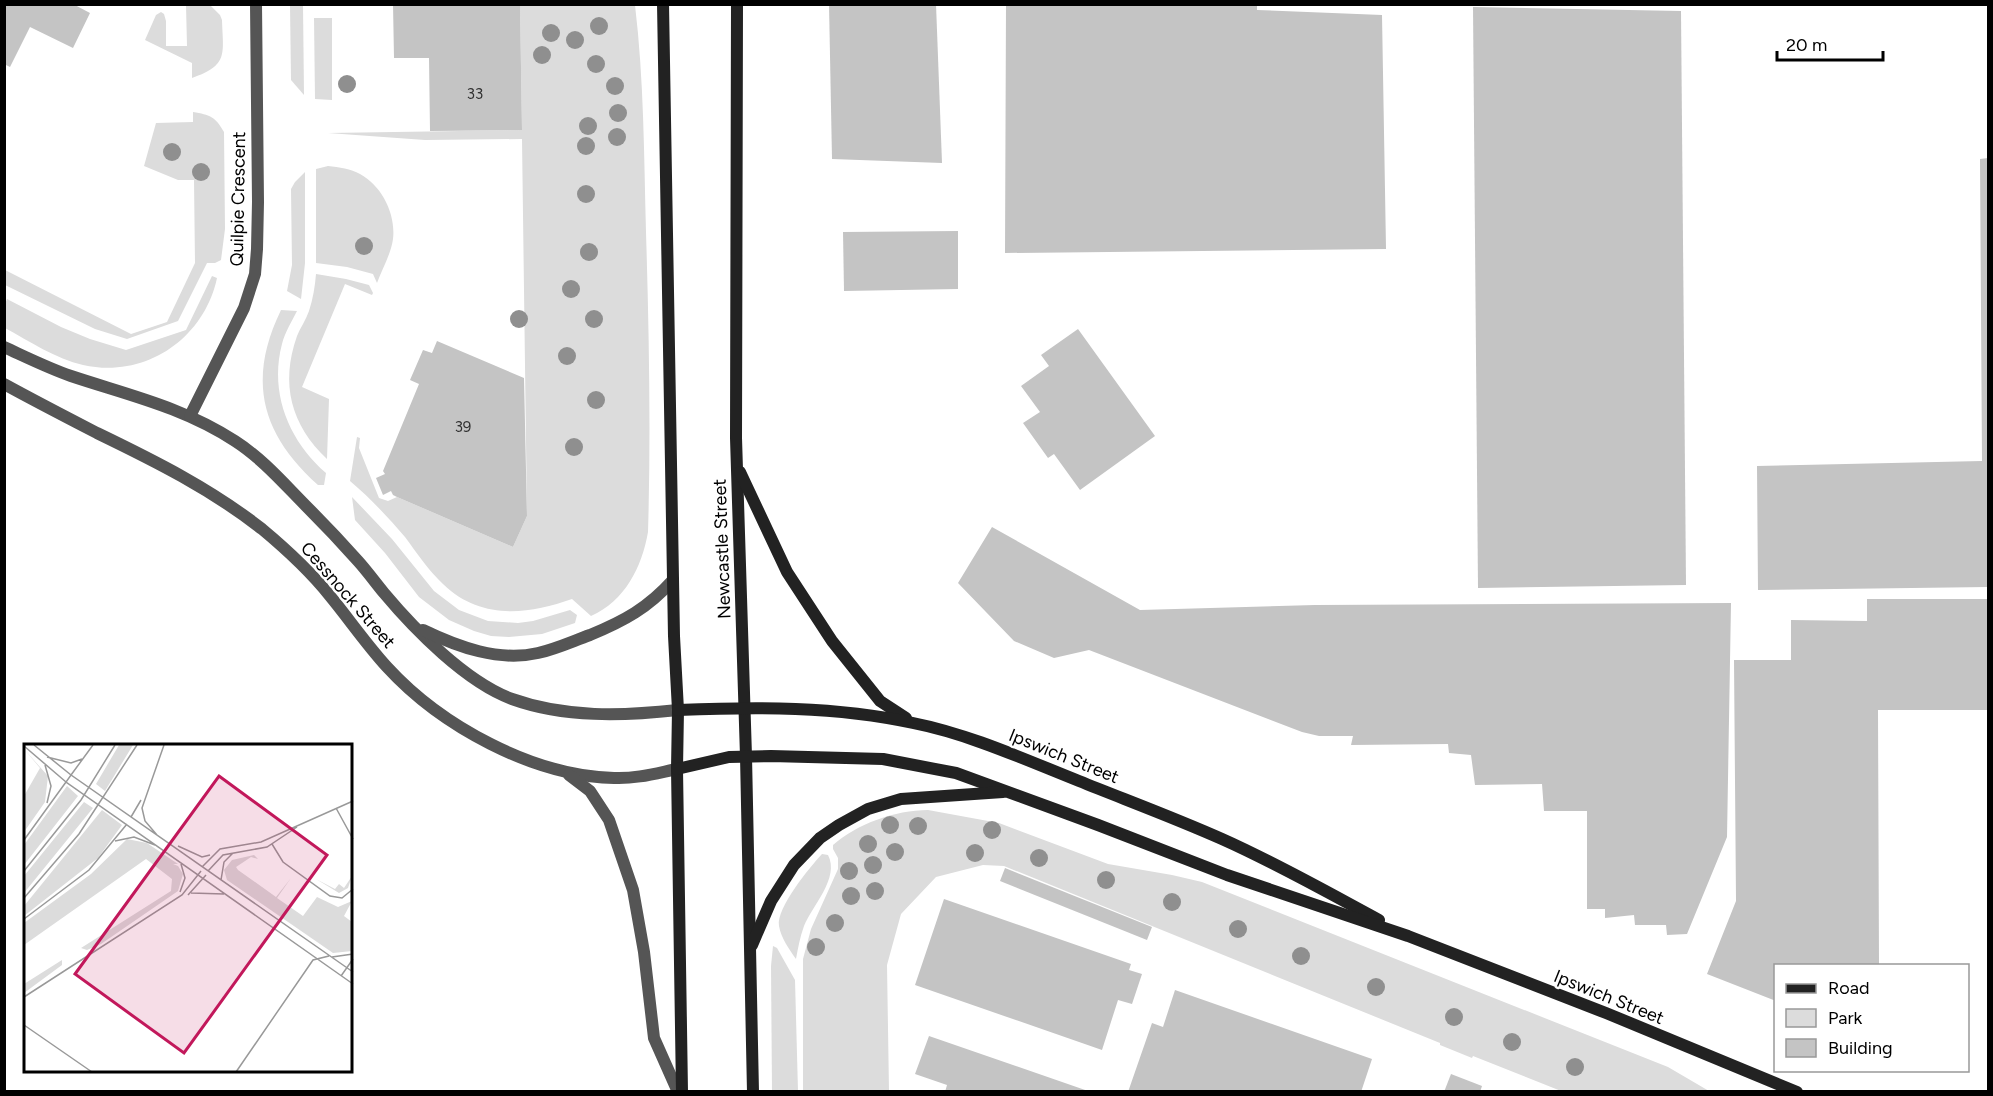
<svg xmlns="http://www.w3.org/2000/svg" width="1993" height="1096" viewBox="0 0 1993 1096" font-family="Figtree,sans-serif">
	<rect width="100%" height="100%" fill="#fff"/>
	<g fill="#dcdcdc">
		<path d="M186 5H210L220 15 222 20C223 54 229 65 192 78V63L145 40 156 15 161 12 164 14 166 21V46H187Z"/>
		<polygon points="290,5 303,5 304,95 291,80"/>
		<path d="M520 5H635C644 80 644 156 646 232 649 332 651 432 648 532 642 567 625 601 591 616L572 599C527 615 480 620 443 584 428 570 417 553 405 537 388 517 370 498 350 481L357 437 360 438 359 448 379 498 388 501 397 497 513 547 527 516 522 139 425 140 328 133 522 130Z"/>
		<polygon points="314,18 332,18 332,100 315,99"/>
		<path d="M193 112C210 115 215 116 224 132L225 229 221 260 215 263H207L178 321 127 339 95 329 5 285V270L131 334 167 322 195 263 194 180H178L144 166 156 123 193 122Z"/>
		<path d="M328 166C339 167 351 169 360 174 382 186 396 214 393 239 391 254 382 269 377 283L373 274 347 267 316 263V169Z"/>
		<polygon points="305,172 305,263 301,299 287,291 292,265 291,189 295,182"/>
		<path d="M316 274 346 279 369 285 373 293 372 295 345 284 302 387 329 399 327 459C291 425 280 384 297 336 300 328 306 320 309 311 313 299 315 286 316 274Z"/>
		<path d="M212 276 217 278C204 339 145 379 83 365 56 359 29 341 5 328V304L7 299 61 327 90 339 126 350 186 330Z"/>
		<path d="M281 310 297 311C292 321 285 332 282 344 269 393 289 441 326 473L324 485H318C261 434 247 380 281 310Z"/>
		<polygon points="352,497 392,539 434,591 459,610 488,621 518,623 533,621 570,610 577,615 575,623 542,634 509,637 491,636 474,631 449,620 419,597 385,553 355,520"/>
		<path d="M928 810 999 823 1108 864 1172 875 1202 882 1668 1067 1709 1091H1561L1473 1056 1472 1058 1440 1045V1043L1004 866 983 865 936 877 901 914 887 965 889 1091H803V959L811 929 838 869V858L833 849V845C857 824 895 810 928 810Z"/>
		<path d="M822 854 828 855C840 878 812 906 804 926 800 937 798 948 796 959 789 949 781 938 779 926 776 908 810 867 822 854Z"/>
		<polygon points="773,946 777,948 795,980 798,1091 772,1091 771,966"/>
	</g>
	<g fill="#c4c4c4">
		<polygon points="4,4 73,4 90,13 73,48 30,27 10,67 4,64"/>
		<polygon points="393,4 520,4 522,130 430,131 429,58 394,58"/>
		<polygon points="829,4 936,4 942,163 832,159"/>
		<polygon points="1006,4 1257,4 1257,10 1382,15 1386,249 1005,253"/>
		<polygon points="1473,7 1681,11 1686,585 1478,588"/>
		<polygon points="1988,158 1988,587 1758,590 1757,466 1982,461 1980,159"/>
		<polygon points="958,231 958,289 844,291 843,232"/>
		<polygon points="1078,329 1155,436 1080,490 1054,454 1048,458 1023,423 1040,412 1021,386 1049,366 1041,355"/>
		<polygon points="437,341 524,378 527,516 513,547 397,497 393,495 391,491 383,495 376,478 385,474 383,471 419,384 410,380 423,350 432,353"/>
		<polygon points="992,527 1140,610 1315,605 1731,603 1727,837 1687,934 1667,935 1666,925 1635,925 1634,915 1605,918 1605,909 1587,909 1587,811 1544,811 1542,784 1475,785 1471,755 1449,753 1448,744 1351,745 1353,736 1319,736 1302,732 1089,650 1054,658 1014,641 958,583"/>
		<polygon points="1867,599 1988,599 1988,710 1878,710 1879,966 1776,966 1776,1001 1707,974 1736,901 1734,660 1791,660 1791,620 1867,621"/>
		<polygon points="1005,868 1152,927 1147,940 1000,881"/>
		<polygon points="944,899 1131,964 1129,970 1142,974 1132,1004 1118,1000 1102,1050 915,985"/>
		<polygon points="1175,990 1372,1059 1361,1092 1128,1092 1152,1023 1163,1027"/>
		<polygon points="929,1036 1088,1091 1088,1092 945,1092 947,1085 915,1074"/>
		<polygon points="1451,1074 1482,1086 1480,1092 1444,1092"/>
	</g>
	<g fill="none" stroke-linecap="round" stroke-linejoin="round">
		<g stroke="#555" stroke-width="12">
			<path d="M4 347C26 357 48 368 71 376 128 395 183 407 235 441 263 459 285 485 308 508 325 525 342 543 358 561 367 571 375 582 384 593 415 630 466 682 512 699 565 718 623 716 678 710"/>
			<path d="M4 384C35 401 66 417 97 433 155 461 211 489 262 529 286 549 310 571 330 596 349 619 366 644 387 667 441 726 533 776 614 778 636 779 657 773 677 769"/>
			<polyline points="190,416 244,308 255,274 257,249 258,202 256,4"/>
			<path d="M423 630C458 647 499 662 538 653 556 649 573 641 590 635 624 621 648 608 673 580"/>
			<polyline points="569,775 590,791 609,820 633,890 644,952 654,1038 678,1092"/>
		</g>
		<g stroke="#222" stroke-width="12">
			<polyline points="663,4 674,636 678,710 677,769 682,1092"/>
			<polyline points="737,4 736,438 746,756 753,1092"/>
			<polyline points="740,472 787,572 832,641 880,701 906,718"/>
			<path d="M678 710C756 707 835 706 913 723 969 734 1026 760 1079 781 1126 800 1175 818 1222 839 1276 863 1327 892 1379 920"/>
			<polyline points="677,769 729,757 771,756 883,759 956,773 1098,825 1227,875 1408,936 1606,1013 1797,1092"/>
			<polyline points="752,945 771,901 794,865 820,838 839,825 868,809 901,799 1003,792"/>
		</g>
	</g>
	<g fill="#8f8f8f">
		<circle cx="599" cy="26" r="9"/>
		<circle cx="551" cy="33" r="9"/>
		<circle cx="575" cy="40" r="9"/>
		<circle cx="542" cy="55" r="9"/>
		<circle cx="596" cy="64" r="9"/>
		<circle cx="347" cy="84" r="9"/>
		<circle cx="615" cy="86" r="9"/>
		<circle cx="618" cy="113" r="9"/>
		<circle cx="588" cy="126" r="9"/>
		<circle cx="617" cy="137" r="9"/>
		<circle cx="586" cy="146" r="9"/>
		<circle cx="172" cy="152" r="9"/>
		<circle cx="201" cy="172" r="9"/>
		<circle cx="586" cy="194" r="9"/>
		<circle cx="364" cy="246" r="9"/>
		<circle cx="589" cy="252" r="9"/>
		<circle cx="571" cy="289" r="9"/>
		<circle cx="519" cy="319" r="9"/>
		<circle cx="594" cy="319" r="9"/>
		<circle cx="567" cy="356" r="9"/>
		<circle cx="596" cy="400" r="9"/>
		<circle cx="574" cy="447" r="9"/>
		<circle cx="890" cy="825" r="9"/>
		<circle cx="918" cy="826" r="9"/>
		<circle cx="992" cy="830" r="9"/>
		<circle cx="868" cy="844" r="9"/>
		<circle cx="895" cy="852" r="9"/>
		<circle cx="975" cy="853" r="9"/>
		<circle cx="1039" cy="858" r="9"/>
		<circle cx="873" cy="865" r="9"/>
		<circle cx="849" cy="871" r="9"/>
		<circle cx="1106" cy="880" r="9"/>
		<circle cx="875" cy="891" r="9"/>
		<circle cx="851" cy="896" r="9"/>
		<circle cx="1172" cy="902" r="9"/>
		<circle cx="835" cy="923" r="9"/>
		<circle cx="1238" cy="929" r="9"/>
		<circle cx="816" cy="947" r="9"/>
		<circle cx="1301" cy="956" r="9"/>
		<circle cx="1376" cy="987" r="9"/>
		<circle cx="1454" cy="1017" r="9"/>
		<circle cx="1512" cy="1042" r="9"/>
		<circle cx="1575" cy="1067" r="9"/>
	</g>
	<g text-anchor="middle" stroke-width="4.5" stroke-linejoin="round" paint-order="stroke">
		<g font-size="15" fill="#313131">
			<text x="475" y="99">33</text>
			<text x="463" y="432">39</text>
		</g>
		<g font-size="18" fill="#000" stroke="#fff">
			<text transform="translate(238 199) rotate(-89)" y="6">Quilpie Crescent</text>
			<text transform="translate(722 549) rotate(-92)" y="6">Newcastle Street</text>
			<text transform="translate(348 595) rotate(49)" y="6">Cessnock Street</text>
			<text transform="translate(1064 756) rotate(22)" y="6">Ipswich Street</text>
			<text transform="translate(1609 997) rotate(22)" y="6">Ipswich Street</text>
		</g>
	</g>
	<g transform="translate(24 744)">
		<rect width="328" height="328" fill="#fff"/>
		<path d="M95 1H109L81 47 72 40ZM0 5 24 32 21 58 0 88V52L16 24ZM43 42 54 52 0 121V101ZM60 58 69 64 0 149V132ZM78 66 98 81 74 114 0 172V162ZM103 95 123 99 154 120H149L154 122 159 130 154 147 77 200 63 206 57 204 147 147 148 135 122 115 0 201V179L67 130ZM230 111 234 115 227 113 212 123 214 126 252 153 267 134 253 154 279 172 293 153 314 163 328 157 320 172 328 178V207L309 209 203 136 200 126 208 116ZM328 132 324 144 315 149 292 135 311 145 315 140 320 144ZM38 216V221L0 249V240Z" fill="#dcdcdc"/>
		<path fill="none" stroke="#999" stroke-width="1.5" d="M10 1 47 31M0 2 42 38M23 13 47 19 58 15M21 21 27 42 23 59M47 31 69 1M312 64 329 95M107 73 117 56M133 91 121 77 118 64 140 1M0 96 42 38M91 97 110 93 131 101M248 100 259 118 306 152 318 154 329 145M154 102 178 113 186 111M178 123 196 105 237 98 329 57M0 127 57 56 91 1M184 127 199 111 243 103 273 83M197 136 200 118 209 109M156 148 161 134 157 120M167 149 200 150M164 151 182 131M0 154 55 90 113 1M0 175 65 126 103 80M308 213 329 210M329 228 47 31 42 38 329 240M317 232 329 215M0 253 158 151 177 127M0 281 68 328M212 328 289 216 305 212"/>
		<path fill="#c2185b" fill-opacity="0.15" stroke="#c2185b" stroke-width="3" d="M195 32 303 111 160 309 51 230Z"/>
		<rect width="328" height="328" fill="none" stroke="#000" stroke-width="3"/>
	</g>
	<rect width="1993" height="1096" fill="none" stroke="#000000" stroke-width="12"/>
	<rect x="1774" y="964" width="195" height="108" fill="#ffffff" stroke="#999999" stroke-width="1.5"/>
	<rect x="1786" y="984" width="30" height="9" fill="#222222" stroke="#999999" stroke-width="1.5"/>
	<text x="1828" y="994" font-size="18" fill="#000000">Road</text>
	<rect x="1786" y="1009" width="30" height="18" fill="#dcdcdc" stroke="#999999" stroke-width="1.5"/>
	<text x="1828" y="1024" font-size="18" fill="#000000">Park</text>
	<rect x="1786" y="1039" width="30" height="18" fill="#c4c4c4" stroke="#999999" stroke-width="1.5"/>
	<text x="1828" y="1054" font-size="18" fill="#000000">Building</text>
	<path d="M1777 51v9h106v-9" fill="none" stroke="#000000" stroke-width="3"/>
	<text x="1786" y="51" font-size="18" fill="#000000" stroke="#ffffff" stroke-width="4.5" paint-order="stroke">20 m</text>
</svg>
